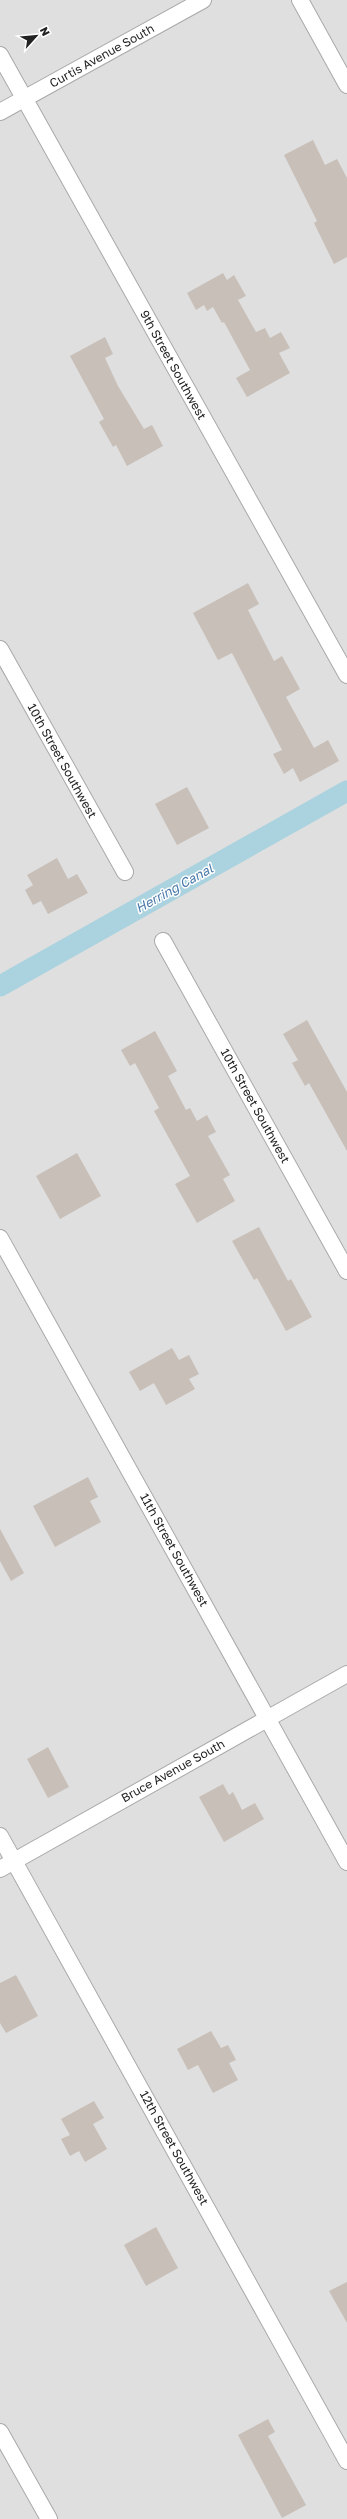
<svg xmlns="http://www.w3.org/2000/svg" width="347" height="2519" viewBox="0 0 347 2519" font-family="'Golos Text',sans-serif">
	<rect width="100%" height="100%" fill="#f2efe9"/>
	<rect fill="#e0dfdf" x="0" y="0" width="347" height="2519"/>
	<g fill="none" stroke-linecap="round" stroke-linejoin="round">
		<polyline stroke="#aad3df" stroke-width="21" points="0,986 347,791"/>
	</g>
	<g fill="#c7bfb8">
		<polygon points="313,140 325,165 337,159 347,178 347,257 334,264 314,223 317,221 284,155"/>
		<polygon points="223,273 227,280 234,275 246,296 238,300 256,332 265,328 270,338 281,332 290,348 279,353 290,373 247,397 236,378 250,370 224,322 222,323 213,307 207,311 204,305 196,310 187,293"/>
		<polygon points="105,337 113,354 105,358 118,386 144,429 152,425 163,446 127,466 116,445 113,447 99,422 104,419 70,356"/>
		<polygon points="248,583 259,604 248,610 274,661 282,656 300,689 286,697 314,748 328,740 339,761 300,782 293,768 284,774 273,754 282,750 232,653 218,660 193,613"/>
		<polygon points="187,787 209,828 177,845 155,804"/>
		<polygon points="57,858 68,879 77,874 88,893 48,914 41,901 33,905 25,890 33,885 27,875"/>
		<polygon points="307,1020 347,1092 347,1151 309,1083 305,1086 292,1063 298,1060 283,1034"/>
		<polygon points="155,1031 177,1071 168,1076 186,1110 190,1108 197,1121 207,1115 216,1132 208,1136 230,1175 223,1179 235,1201 197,1223 175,1184 190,1176 154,1111 159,1108 135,1063 130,1066 121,1050"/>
		<polygon points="77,1153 101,1196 60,1219 36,1176"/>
		<polygon points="259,1227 288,1281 291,1279 312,1317 286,1331 257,1278 254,1280 232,1241"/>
		<polygon points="172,1348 179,1360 189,1355 199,1374 189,1379 195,1389 166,1405 154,1383 140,1391 129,1372"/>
		<polygon points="88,1477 98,1497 90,1501 101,1522 55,1547 33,1506"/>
		<polygon points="0,1529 24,1573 11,1581 0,1561"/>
		<polygon points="48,1747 69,1787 48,1798 27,1759"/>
		<polygon points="223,1784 229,1795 233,1792 242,1810 255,1803 264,1819 224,1842 199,1797"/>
		<polygon points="16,1975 38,2016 6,2033 0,2023 0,1983"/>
		<polygon points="211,2031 221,2048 228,2045 236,2060 229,2063 238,2080 213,2093 198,2065 188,2070 177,2049"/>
		<polygon points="94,2101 104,2118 93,2124 107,2149 85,2162 79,2151 70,2156 61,2139 70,2135 61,2119"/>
		<polygon points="156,2227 178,2268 146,2286 124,2245"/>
		<polygon points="347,2282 347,2323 329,2291"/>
		<polygon points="268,2419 275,2432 268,2436 306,2505 282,2518 238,2435"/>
	</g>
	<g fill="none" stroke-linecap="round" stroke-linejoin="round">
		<defs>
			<g id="street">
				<polyline points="300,0 347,85"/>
				<polyline points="0,55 347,675"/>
				<polyline points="0,112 203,0"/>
				<polyline points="0,649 125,872"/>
				<polyline points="163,941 347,1271"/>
				<polyline points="0,1238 347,1862"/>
				<polyline points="0,1836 347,2461"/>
				<polyline points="0,1869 347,1674"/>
				<polyline points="0,2432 49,2519"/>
			</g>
		</defs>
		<use href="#street" stroke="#a9a9a9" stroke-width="18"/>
		<use href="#street" stroke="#fff" stroke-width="16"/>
	</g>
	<g text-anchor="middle" stroke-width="3" stroke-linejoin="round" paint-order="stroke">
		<g font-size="12" fill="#222" stroke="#fff">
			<text transform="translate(102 56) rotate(-29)" y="4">Curtis Avenue South</text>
			<text transform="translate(173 365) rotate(61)" y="4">9th Street Southwest</text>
			<text transform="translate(62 761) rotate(61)" y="4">10th Street Southwest</text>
			<text transform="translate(255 1106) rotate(61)" y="4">10th Street Southwest</text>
			<text transform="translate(174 1550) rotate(61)" y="4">11th Street Southwest</text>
			<text transform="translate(173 1771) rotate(-29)" y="4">Bruce Avenue South</text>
			<text transform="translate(174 2148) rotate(61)" y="4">12th Street Southwest</text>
		</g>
		<g font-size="13" font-style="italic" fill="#4a7aab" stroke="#fff">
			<text transform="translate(174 888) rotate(-29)" y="5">Herring Canal</text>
		</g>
	</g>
	<g transform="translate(36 36) rotate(63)" stroke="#ffffff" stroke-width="3" paint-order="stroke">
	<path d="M0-3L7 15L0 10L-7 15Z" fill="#222222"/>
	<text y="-6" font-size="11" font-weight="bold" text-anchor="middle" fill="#222222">N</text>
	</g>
</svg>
